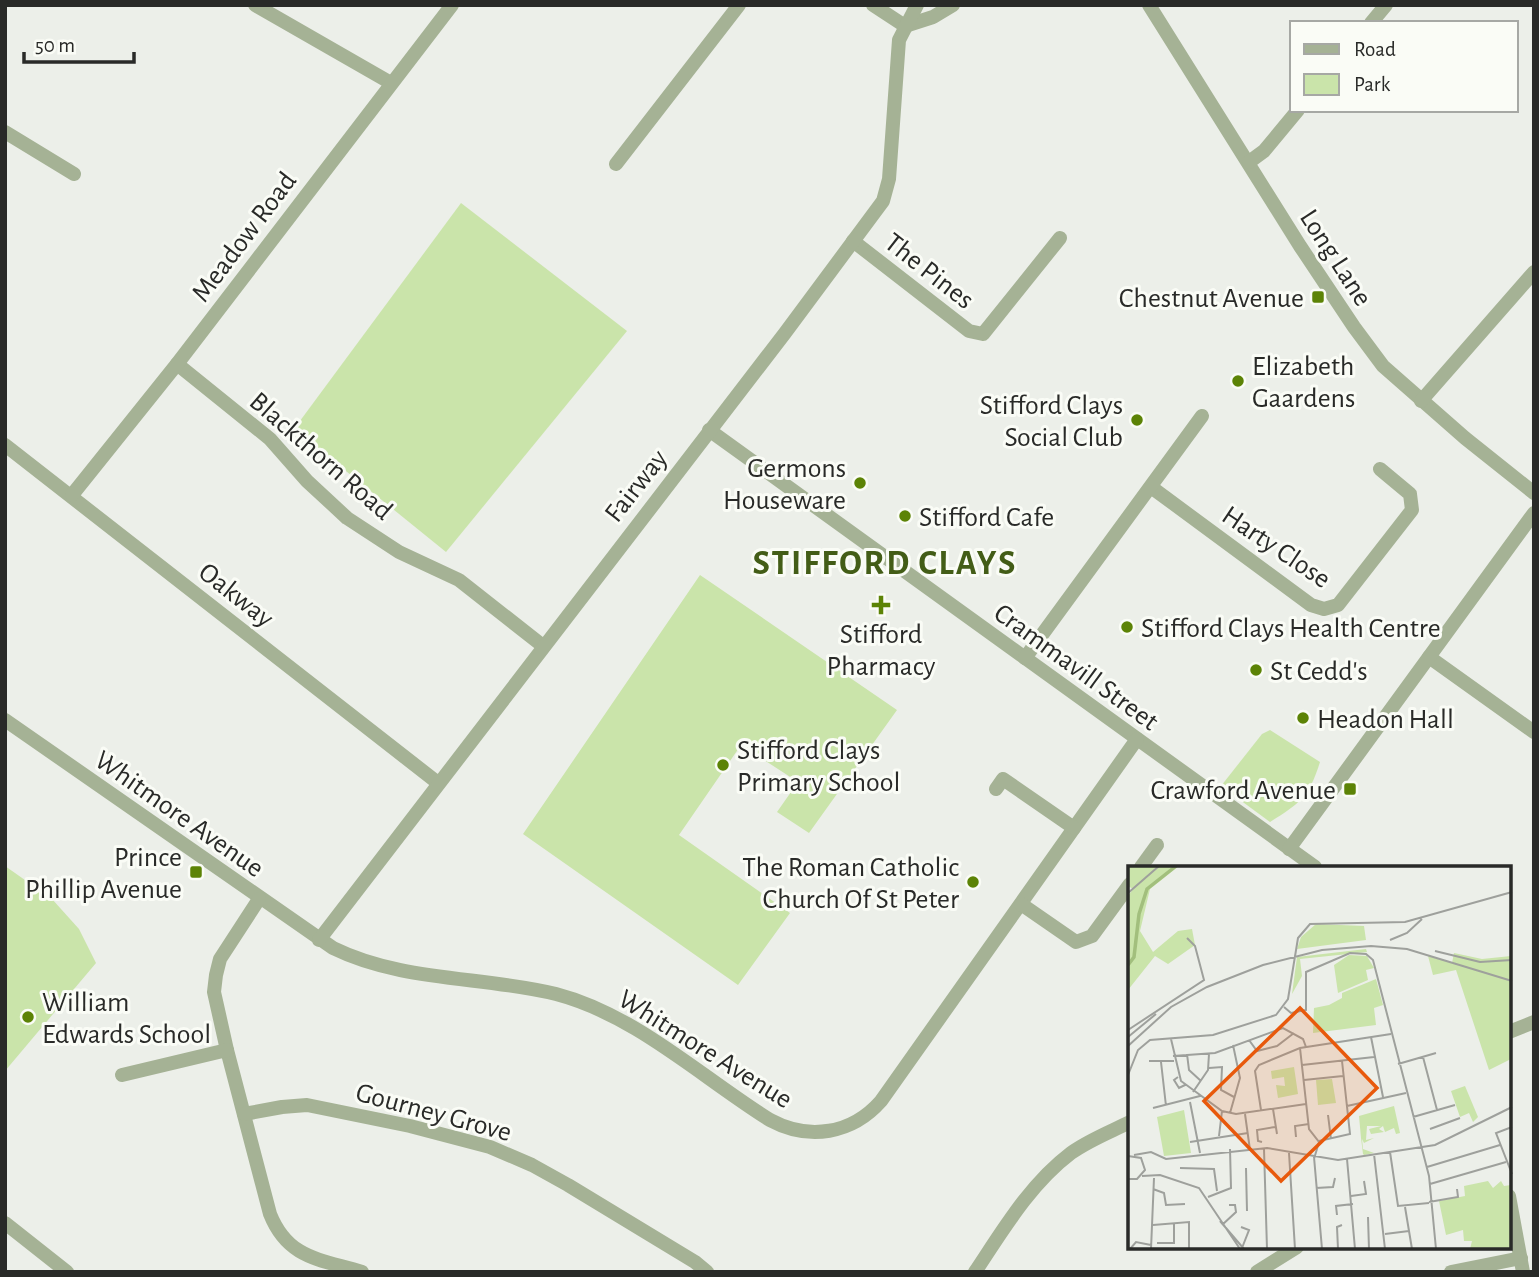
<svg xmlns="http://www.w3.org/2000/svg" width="1539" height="1277" viewBox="0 0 1539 1277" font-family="'Alegreya Sans',sans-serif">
	<rect width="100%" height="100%" fill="#ecefe9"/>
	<g fill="#cae4aa">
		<polygon points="461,203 627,331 446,552 294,429"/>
		<polygon points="700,575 897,710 809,833 777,812 798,782 741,745 679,835 790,913 738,985 523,834"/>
		<path d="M1270 730 1320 762C1309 797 1300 803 1270 822L1221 786 1262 734Z"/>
		<polygon points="5,866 52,899 79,929 96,963 5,1071"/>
	</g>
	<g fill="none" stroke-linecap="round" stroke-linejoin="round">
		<g stroke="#a5b295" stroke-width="14">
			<polyline points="255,5 391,83"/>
			<polyline points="873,5 905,26"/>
			<polyline points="1149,5 1300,246 1354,327 1383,366 1465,438 1534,493"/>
			<polyline points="1371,23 1386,5"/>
			<polyline points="905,26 933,17 953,5"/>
			<polyline points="5,132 74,174"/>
			<polyline points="1249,162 1264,151 1298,110"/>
			<polyline points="616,164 739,5"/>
			<polyline points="853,241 969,331 983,334 1060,238"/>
			<polyline points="177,364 270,439 307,481 347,518 399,552 459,580 543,646"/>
			<polyline points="1421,401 1534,272"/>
			<polyline points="709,430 1315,867"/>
			<polyline points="5,445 438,783"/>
			<polyline points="1151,487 1311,605 1324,609 1338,605 1412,510 1410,494 1380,469"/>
			<polyline points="72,495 177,364 452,5"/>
			<polyline points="1429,657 1534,732"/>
			<polyline points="1025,658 1202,416"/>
			<path d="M5 720 333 948C402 982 483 976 556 994 636 1015 701 1077 770 1120 809 1141 852 1134 881 1101L1137 739"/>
			<polyline points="996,789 1003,779 1074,828"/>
			<polyline points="1289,849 1534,513"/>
			<polyline points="1141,867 1157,845"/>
			<path d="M259 899 220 959 216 975 214 992 227 1050 270 1214C288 1259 320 1259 362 1272"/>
			<polyline points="1021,904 1076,942 1092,936 1130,884"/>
			<polyline points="319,940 785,333 883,201 889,179 899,40 917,5"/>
			<polyline points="1509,1032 1534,1022"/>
			<polyline points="122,1075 227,1050"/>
			<polyline points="244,1114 282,1107 307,1105 410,1126 490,1147 532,1165 568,1185 695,1262 707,1272"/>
			<polyline points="1509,1196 1523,1272"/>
			<polyline points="5,1223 67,1272"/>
			<path d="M975 1272C1003 1230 1030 1184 1071 1153 1089 1140 1110 1132 1130 1122"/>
			<polyline points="1257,1272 1297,1247"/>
			<polyline points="1451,1272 1521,1258"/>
		</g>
	</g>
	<g fill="#5c8306" stroke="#fafcf6" stroke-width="2.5">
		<rect x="1311" y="290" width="14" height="14" rx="3.5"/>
		<circle cx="1238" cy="381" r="7"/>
		<circle cx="1137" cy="420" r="7"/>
		<circle cx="860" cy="483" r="7"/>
		<circle cx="905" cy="516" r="7"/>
		<path d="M877.5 594.5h7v7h7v7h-7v7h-7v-7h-7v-7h7z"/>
		<circle cx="1127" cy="627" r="7"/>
		<circle cx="1256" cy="670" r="7"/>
		<circle cx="1303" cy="718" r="7"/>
		<circle cx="723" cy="765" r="7"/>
		<rect x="1343" y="782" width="14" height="14" rx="3.5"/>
		<rect x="189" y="865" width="14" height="14" rx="3.5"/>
		<circle cx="973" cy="882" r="7"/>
		<circle cx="28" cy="1017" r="7"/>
	</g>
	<g text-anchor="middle" stroke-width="6" stroke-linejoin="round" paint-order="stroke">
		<g font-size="28" fill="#292a28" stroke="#fafcf6">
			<text transform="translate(243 236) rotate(-53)" y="10">Meadow Road</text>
			<text transform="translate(1337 257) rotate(57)" y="10">Long Lane</text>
			<text transform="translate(930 270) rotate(38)" y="10">The Pines</text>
			<text transform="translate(322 455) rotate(41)" y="10">Blackthorn Road</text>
			<text transform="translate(635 485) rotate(-52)" y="10">Fairway</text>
			<text transform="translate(1277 546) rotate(34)" y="10">Harty Close</text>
			<text transform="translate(237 594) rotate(38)" y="10">Oakway</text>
			<text transform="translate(1077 666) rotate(36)" y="10">Crammavill Street</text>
			<text transform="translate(180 813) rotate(35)" y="10">Whitmore Avenue</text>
			<text transform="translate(706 1048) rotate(32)" y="10">Whitmore Avenue</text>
			<text transform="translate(434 1111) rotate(15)" y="10">Gourney Grove</text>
		</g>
		<g font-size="28" fill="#292a28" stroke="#fafcf6" text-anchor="start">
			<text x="1304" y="307" text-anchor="end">Chestnut Avenue</text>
			<text x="1252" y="375">Elizabeth<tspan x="1252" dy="32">Gaardens</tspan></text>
			<text x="1123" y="414" text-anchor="end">Stifford Clays<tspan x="1123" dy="32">Social Club</tspan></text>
			<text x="846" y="477" text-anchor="end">Germons<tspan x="846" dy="32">Houseware</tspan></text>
			<text x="919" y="526">Stifford Cafe</text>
			<text x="1141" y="637">Stifford Clays Health Centre</text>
			<text x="881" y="643" text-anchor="middle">Stifford<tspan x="881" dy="32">Pharmacy</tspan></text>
			<text x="1270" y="680">St Cedd's</text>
			<text x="1317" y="728">Headon Hall</text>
			<text x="737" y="759">Stifford Clays<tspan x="737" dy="32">Primary School</tspan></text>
			<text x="1336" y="799" text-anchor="end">Crawford Avenue</text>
			<text x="182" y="866" text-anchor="end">Prince<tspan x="182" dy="32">Phillip Avenue</tspan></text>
			<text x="959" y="876" text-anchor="end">The Roman Catholic<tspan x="959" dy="32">Church Of St Peter</tspan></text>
			<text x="42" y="1011">William<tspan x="42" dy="32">Edwards School</tspan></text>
		</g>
		<g font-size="35" font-weight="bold" letter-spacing="2" fill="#435d17" stroke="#fafcf6">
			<text x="885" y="574">STIFFORD CLAYS</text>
		</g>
	</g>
	<g transform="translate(1128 866)">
		<rect width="383" height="383" fill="#ecefe9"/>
		<path d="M0 0H51L22 23 12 65 25 86 50 65 64 63 67 79 40 98 27 90 0 124V30L5 23 0 20ZM188 58 236 60 238 74 169 83 173 71ZM238 83 239 86 172 93 174 110 164 128 169 91ZM326 87 354 93 383 90V193L361 204 328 104 305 109 300 90 324 97ZM221 89 239 90 246 102 238 104 240 114 210 127 206 99ZM248 113 255 139 246 142 248 159 185 167 186 142 201 139 214 132V127ZM166 201 170 228 150 232 148 219 157 220 156 211 144 213 143 205ZM204 213 208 237 190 239 188 214ZM337 220 350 251 345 256 341 247 332 251 323 225ZM266 240 272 267 268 268 266 262 257 266 255 260 251 263 256 266 243 268 241 263 253 260H239L238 274 246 272 236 277 234 273 235 283 246 287 236 289 235 288 233 272 231 250ZM56 244 63 287 36 290 29 251ZM360 315 365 322 373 315 376 320 383 319V383H342L344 375H336L335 364 318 369 311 335 337 330 336 320Z" fill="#cae4aa"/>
		<path fill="none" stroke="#a2bf7d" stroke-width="3.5" d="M0 99 6 91 11 48 19 23 48 0"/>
		<path fill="none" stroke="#9ea09c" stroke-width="2" d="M0 27 31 0M262 74 279 67 294 53M307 85 352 96 384 94M156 141 163 147 178 144V106L222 87 238 88 245 94 301 310 308 383M0 164 76 114 67 80 59 72M0 171 28 148M243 171 255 231M43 173 53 215 94 245 108 248 178 238M121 174 129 185 149 180 166 167M0 180 43 141 79 121 135 99 194 84 243 80 279 83 384 115M172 182 181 263 191 276 186 293M59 188 61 204 73 215M45 190 87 187 155 162 175 173 178 181M295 191 309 244M21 195H46M33 196 38 240M270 198 308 187M174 199 246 191M81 202 94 201 93 224 106 231M0 209 10 184 22 174 85 169 148 149 160 133 170 72 182 58 277 56 384 26M50 211 46 214 51 222 57 219M176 214 215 210M65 226 80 204 81 188M62 236 72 287M219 240 278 227M25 242 72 230M145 243 149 268M133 244 127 205 131 199 172 182 263 168M102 247 112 212 105 179M117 248 122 284M200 249 203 273M285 251 327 239M384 261 368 267 384 308M302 263 332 252M91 270 94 245M168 271 167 260 181 258M191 275 222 268 214 195M62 276 120 267M134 276 130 275 129 264 147 261M136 283 139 383M262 286 270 340 301 337M161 287 167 383M246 288 257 383M6 289 23 286 38 293 139 282 210 294 307 279 384 241M0 290 13 292 17 304 9 313H0M186 291 194 383M219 293 227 383M299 301 372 279M52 302 86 303 89 325M118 302 119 345M14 310 32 309 71 322 112 383M302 318 378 296M188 322 205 321 207 312M25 323 36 327 38 339 57 338M223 330 238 328 236 315M80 331 103 322 102 283M301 336 330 331 329 323M277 341 284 383M209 349 208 340 225 338M240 351 241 383M92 355 116 383M25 359 61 356V383M94 359 108 346 107 339H101M113 361 121 364 114 382M257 368 281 365M29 377H46V357M2 383 8 376 23 379M23 383 26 312M210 383 209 361 214 359"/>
		<path fill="#e8590c" fill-opacity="0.15" stroke="#e8590c" stroke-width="3.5" d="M172 142 249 222 153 315 76 235Z"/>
		<rect width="383" height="383" fill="none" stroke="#292a28" stroke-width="3.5"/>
	</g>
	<rect width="1539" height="1277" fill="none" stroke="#292a28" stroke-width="14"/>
	<rect x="1290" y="21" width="228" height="91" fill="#fafcf6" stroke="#a6a8a4" stroke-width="2"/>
	<rect x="1304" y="44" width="35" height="10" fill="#a5b295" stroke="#a6a8a4" stroke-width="2"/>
	<text x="1354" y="56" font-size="21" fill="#292a28">Road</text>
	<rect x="1304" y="74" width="35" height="21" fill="#cae4aa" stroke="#a6a8a4" stroke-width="2"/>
	<text x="1354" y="91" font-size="21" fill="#292a28">Park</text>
	<path d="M24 52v10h110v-10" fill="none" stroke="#292a28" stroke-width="3.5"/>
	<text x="35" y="52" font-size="21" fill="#292a28" stroke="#fafcf6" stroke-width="5" paint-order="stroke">50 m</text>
</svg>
